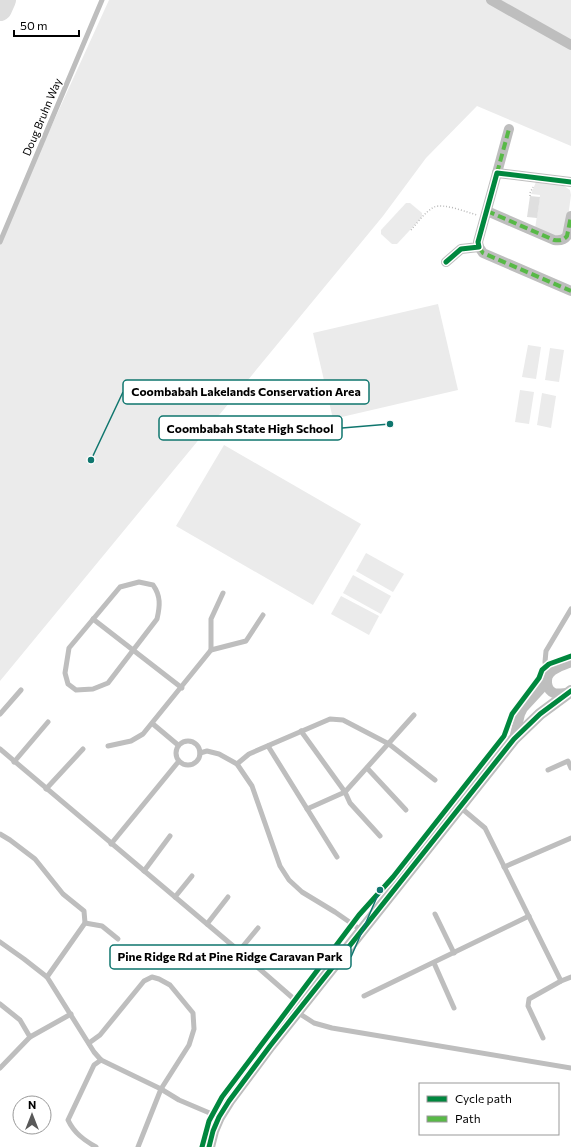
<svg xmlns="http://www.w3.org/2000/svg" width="571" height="1147" viewBox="0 0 571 1147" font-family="Commissioner,sans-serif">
	<rect width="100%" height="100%" fill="#fff"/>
	<g fill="#ebebeb">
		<polygon points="109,0 571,0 571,146 477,106 426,158 383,216 0,681 0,239"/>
		<polygon points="536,182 564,186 570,190 571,195 566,232 560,237 535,229 540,195 531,194"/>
		<polygon points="406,203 410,203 422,213 422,217 397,244 392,244 381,234 381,230"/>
		<polygon points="438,304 458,390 333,419 313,333"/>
		<polygon points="528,345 541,347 536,379 522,377"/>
		<polygon points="550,348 564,350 559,382 545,380"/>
		<polygon points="520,390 534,392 529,424 515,422"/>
		<polygon points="542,393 556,396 551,428 537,425"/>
		<polygon points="224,445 361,524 313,605 176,526"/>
		<polygon points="366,553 404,574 393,592 356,571"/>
		<polygon points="353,575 391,596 381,614 343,593"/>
		<polygon points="341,596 379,616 369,635 331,614"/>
	</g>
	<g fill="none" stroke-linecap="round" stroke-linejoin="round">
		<polyline stroke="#dedede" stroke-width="24" points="0,9 4,0"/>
	</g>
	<polygon fill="#dfdfdf" points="530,196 540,197 537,218 527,217"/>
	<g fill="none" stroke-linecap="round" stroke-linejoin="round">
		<g stroke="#b9b9b9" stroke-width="1.5" stroke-dasharray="1 2" stroke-linecap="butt">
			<polyline points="530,196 530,193 533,187"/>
			<path d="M411 230C418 222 425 212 434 207 444 203 466 212 477 215"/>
		</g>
		<g stroke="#bebebe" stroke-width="5">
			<polyline points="0,242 102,0"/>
			<path d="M139 582 153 585C161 596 160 606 157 619L108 683 93 689 76 690 68 684 65 673 69 648 120 587Z"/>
			<polyline points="93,619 182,688"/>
			<polyline points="211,650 211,619 223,593"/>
			<polyline points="547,676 545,662 546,651 571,609"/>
			<polyline points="0,714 21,690"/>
			<polyline points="153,724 178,745"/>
			<polyline points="301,731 345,792 350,803 380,836"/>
			<circle cx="188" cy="753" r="12"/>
			<polyline points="108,746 131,741 143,734 211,650 246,641 263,615"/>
			<polyline points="268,746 337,857"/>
			<polyline points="0,749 239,951 302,1006"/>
			<polyline points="200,753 207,751 219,754 237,764 252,786 280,866 289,880 302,892 335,912 361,930"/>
			<polyline points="14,762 48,722"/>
			<polyline points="237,764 249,754 330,719 343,720 389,744 435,780"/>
			<polyline points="367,768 406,810"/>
			<polyline points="548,770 568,761 571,768"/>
			<polyline points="46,789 83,749"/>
			<polyline points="460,807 485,828 561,981"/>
			<polyline points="307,809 345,792 414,715"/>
			<polyline points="0,834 10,840 35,859 63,894 84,911 85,923 47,977"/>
			<polyline points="111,844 179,761"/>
			<polyline points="504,867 571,838"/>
			<polyline points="144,871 170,836"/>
			<polyline points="175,897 192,876"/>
			<polyline points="435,914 454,953"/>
			<polyline points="85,923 102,926 118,939"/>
			<polyline points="207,924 228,897"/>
			<polyline points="0,942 24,959 47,977 94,1052 101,1060 161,1089 179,1100 219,1117"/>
			<polyline points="239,951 258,928"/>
			<polyline points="434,963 454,1008"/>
			<polyline points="364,996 529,916"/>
			<polyline points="0,1004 20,1020 30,1037"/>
			<polyline points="297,1012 314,1023 332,1028 571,1068"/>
			<polyline points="543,1038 528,1006 529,999 561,981 571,977"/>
			<polyline points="89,1043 100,1035 144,981 152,977 159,979 170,985 193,1013 194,1029 189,1045 161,1089 138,1147"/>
			<polyline points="0,1068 30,1037 71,1014"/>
			<path d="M96 1147C84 1140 74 1133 68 1120L94 1065 101 1060"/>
		</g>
		<g stroke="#bebebe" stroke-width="10">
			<polyline points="491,0 571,45"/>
			<polyline points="497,173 509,129"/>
			<path d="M487 211 554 240C560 241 564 240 567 236L571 216"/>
			<polyline points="479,247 483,253 571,291"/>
			<polyline points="446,262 461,249 479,247 478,242 497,173 571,182"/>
			<path d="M567 693C564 693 558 694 554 693 546 690 545 678 550 673 555 667 565 665 571 662"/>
			<polyline points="514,739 520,714 523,708 547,682"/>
		</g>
		<polyline stroke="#bebebe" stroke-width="12" points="209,1147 213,1131 219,1117 229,1101 270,1046 514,739 540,714 571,691"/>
		<g stroke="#58b947" stroke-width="4" stroke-dasharray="8 4" stroke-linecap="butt">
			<polyline points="497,173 509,129"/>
			<path d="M487 211 554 240C560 241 564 240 567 236L571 216"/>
			<polyline points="479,247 483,253 571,291"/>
		</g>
		<defs>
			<g id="cycleway">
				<polyline points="446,262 461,249 479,247 478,242 497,173 571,182"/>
				<polyline points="202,1147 209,1121 222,1097 359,915 393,877 504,736 512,714 539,678 542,670 549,664 571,656"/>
				<polyline points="209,1147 213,1131 219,1117 229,1101 270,1046 514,739 540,714 571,691"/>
			</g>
		</defs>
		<use href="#cycleway" stroke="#fff" stroke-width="8"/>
		<use href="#cycleway" stroke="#00873e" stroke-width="5"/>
	</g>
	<g text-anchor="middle" stroke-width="3" stroke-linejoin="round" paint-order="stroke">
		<g font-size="11" fill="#000" stroke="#fff">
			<text transform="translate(42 117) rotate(-67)" y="4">Doug Bruhn Way</text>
		</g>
	</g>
	<path fill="none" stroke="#0f766e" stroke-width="1.5" d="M91 460L123 392M390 424L342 428M380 890L351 957"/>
	<g fill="#0f766e" stroke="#fff" stroke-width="1.5">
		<circle cx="91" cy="460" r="4"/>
		<circle cx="390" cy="424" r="4"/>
		<circle cx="380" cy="890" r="4"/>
	</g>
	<g fill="#fff" stroke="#0f766e" stroke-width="1.5">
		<rect x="123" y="380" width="246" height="24" rx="4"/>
		<rect x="159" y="416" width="183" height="24" rx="4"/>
		<rect x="110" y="945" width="241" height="24" rx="4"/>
	</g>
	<g font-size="12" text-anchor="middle" font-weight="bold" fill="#000">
		<text x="246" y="396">Coombabah Lakelands Conservation Area</text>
		<text x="250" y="433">Coombabah State High School</text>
		<text x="230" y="961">Pine Ridge Rd at Pine Ridge Caravan Park</text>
	</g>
	<rect x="419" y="1083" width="140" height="52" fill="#ffffff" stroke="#999999"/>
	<rect x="427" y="1096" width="20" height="6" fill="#00873e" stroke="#999999"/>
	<text x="455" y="1103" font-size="12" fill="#000000">Cycle path</text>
	<rect x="427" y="1116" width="20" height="6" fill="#58b947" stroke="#999999"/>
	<text x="455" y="1123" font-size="12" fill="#000000">Path</text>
	<g transform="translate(32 1115)"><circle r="19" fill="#ffffff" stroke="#999999"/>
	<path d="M0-3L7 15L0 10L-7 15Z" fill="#595959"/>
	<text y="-6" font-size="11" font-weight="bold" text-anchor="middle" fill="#000000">N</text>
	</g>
	<path d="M14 30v6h65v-6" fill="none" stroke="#000000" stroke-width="2"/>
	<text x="20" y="30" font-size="12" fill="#000000" stroke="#ffffff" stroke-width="3" paint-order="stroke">50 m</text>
</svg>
